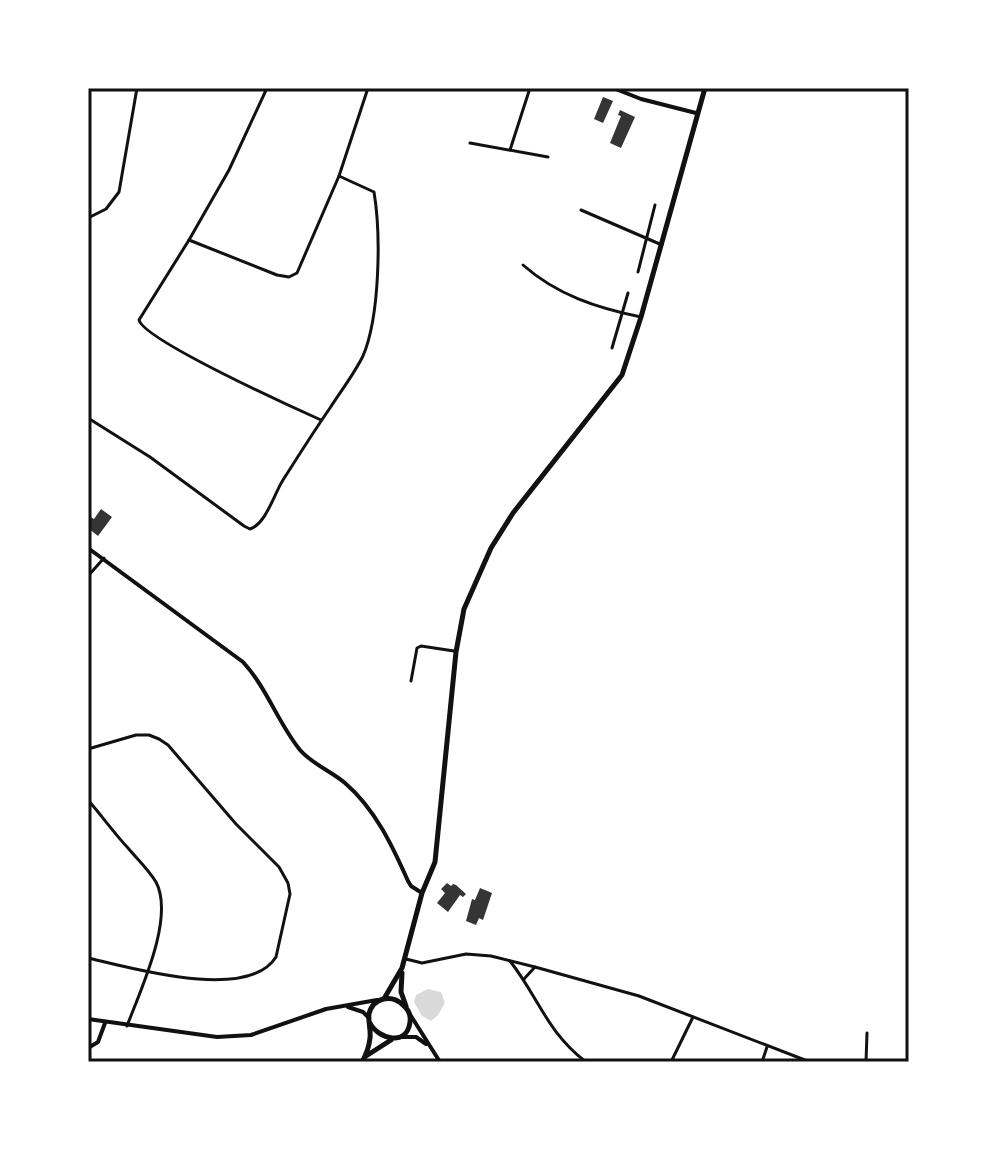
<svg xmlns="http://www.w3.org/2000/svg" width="997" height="1150" viewBox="0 0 997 1150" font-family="'Work Sans',sans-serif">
	<rect width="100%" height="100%" fill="#fff"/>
	<polygon fill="#d9d9d9" points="428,989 441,992 445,1003 438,1015 431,1021 422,1016 414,1002 416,995"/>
	<g fill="#353535">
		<polygon points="603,97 613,101 603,123 594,119"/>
		<polygon points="620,110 635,117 621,148 610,143 621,116 618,115"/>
		<polygon points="101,509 112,517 98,536 88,528 88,519 89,516 94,519"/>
		<polygon points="447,883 451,886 453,884 456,885 466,894 463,897 460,895 448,912 437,903 445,893 441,889"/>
		<polygon points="480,888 492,893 483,920 479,918 476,925 466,921 472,899 475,900"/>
	</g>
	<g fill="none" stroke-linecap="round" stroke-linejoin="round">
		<g stroke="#111" stroke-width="3">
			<polyline points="470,143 548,157"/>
			<polyline points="510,150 530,88"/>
			<polyline points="581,210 662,245"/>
			<polyline points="88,218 106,209 119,192 137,88"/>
			<polyline points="189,240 229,170 267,88"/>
			<path d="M523 265C557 295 597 308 641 317"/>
			<polyline points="638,272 655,205"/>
			<polyline points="612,348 628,293"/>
			<path d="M88 418 150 457 244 526 250 529C266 524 274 494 283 480 299 455 314 431 330 408 341 391 354 374 363 356 380 316 381 234 374 192L339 176"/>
			<path d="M321 420C294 408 144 340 139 320L189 240 277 275 289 277 297 273 339 176 368 88"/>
			<polyline points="88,576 104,558"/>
			<polyline points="411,681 417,648 421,646 454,651"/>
			<path d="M88 749 136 735H149L159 739 168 745 236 824 279 867 288 883 290 894 276 957C248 1002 131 968 88 958"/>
			<path d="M88 800C102 816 114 833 128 848 138 860 148 869 156 882 175 918 140 991 127 1026"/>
			<polyline points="406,959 422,963 466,954 491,956 535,967 639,996 810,1062"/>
			<path d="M510 961C539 998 546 1031 586 1062"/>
			<polyline points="524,979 535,967"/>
			<polyline points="671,1062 693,1017"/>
			<polyline points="762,1062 767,1047"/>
			<polyline points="866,1062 867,1033"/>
		</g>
		<g stroke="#111" stroke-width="4">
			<path d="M88 548 243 662C267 688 278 723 300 750 312 764 331 771 345 783 375 809 392 845 408 881L411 886 422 893"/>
			<polyline points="88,1048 98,1042 105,1023"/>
		</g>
		<g stroke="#111" stroke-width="4">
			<polyline points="613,88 641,99 696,113"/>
			<polyline points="348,1007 363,1012 368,1017"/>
			<polyline points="411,1016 440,1062"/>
			<polyline points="88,1019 217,1037 251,1035 326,1009 377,1000"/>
			<polyline points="401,1037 416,1037 426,1044"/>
		</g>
		<g stroke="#111" stroke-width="5">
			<polyline points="402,973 401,992 406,1006"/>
			<polyline points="385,997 402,968 422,893 435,862 456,652 464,609 491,548 513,513 622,375 641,317 705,88"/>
			<polyline points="366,1056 391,1040"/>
			<path d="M362 1062C366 1055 369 1047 370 1038 371 1030 368 1022 369 1014 373 997 392 994 403 1005 408 1009 411 1015 410 1022 407 1047 378 1039 370 1023"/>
		</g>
	</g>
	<rect width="997" height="1150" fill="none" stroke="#ffffff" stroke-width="180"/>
	<rect x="90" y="90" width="817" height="970" fill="none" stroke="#111" stroke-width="3"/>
</svg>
